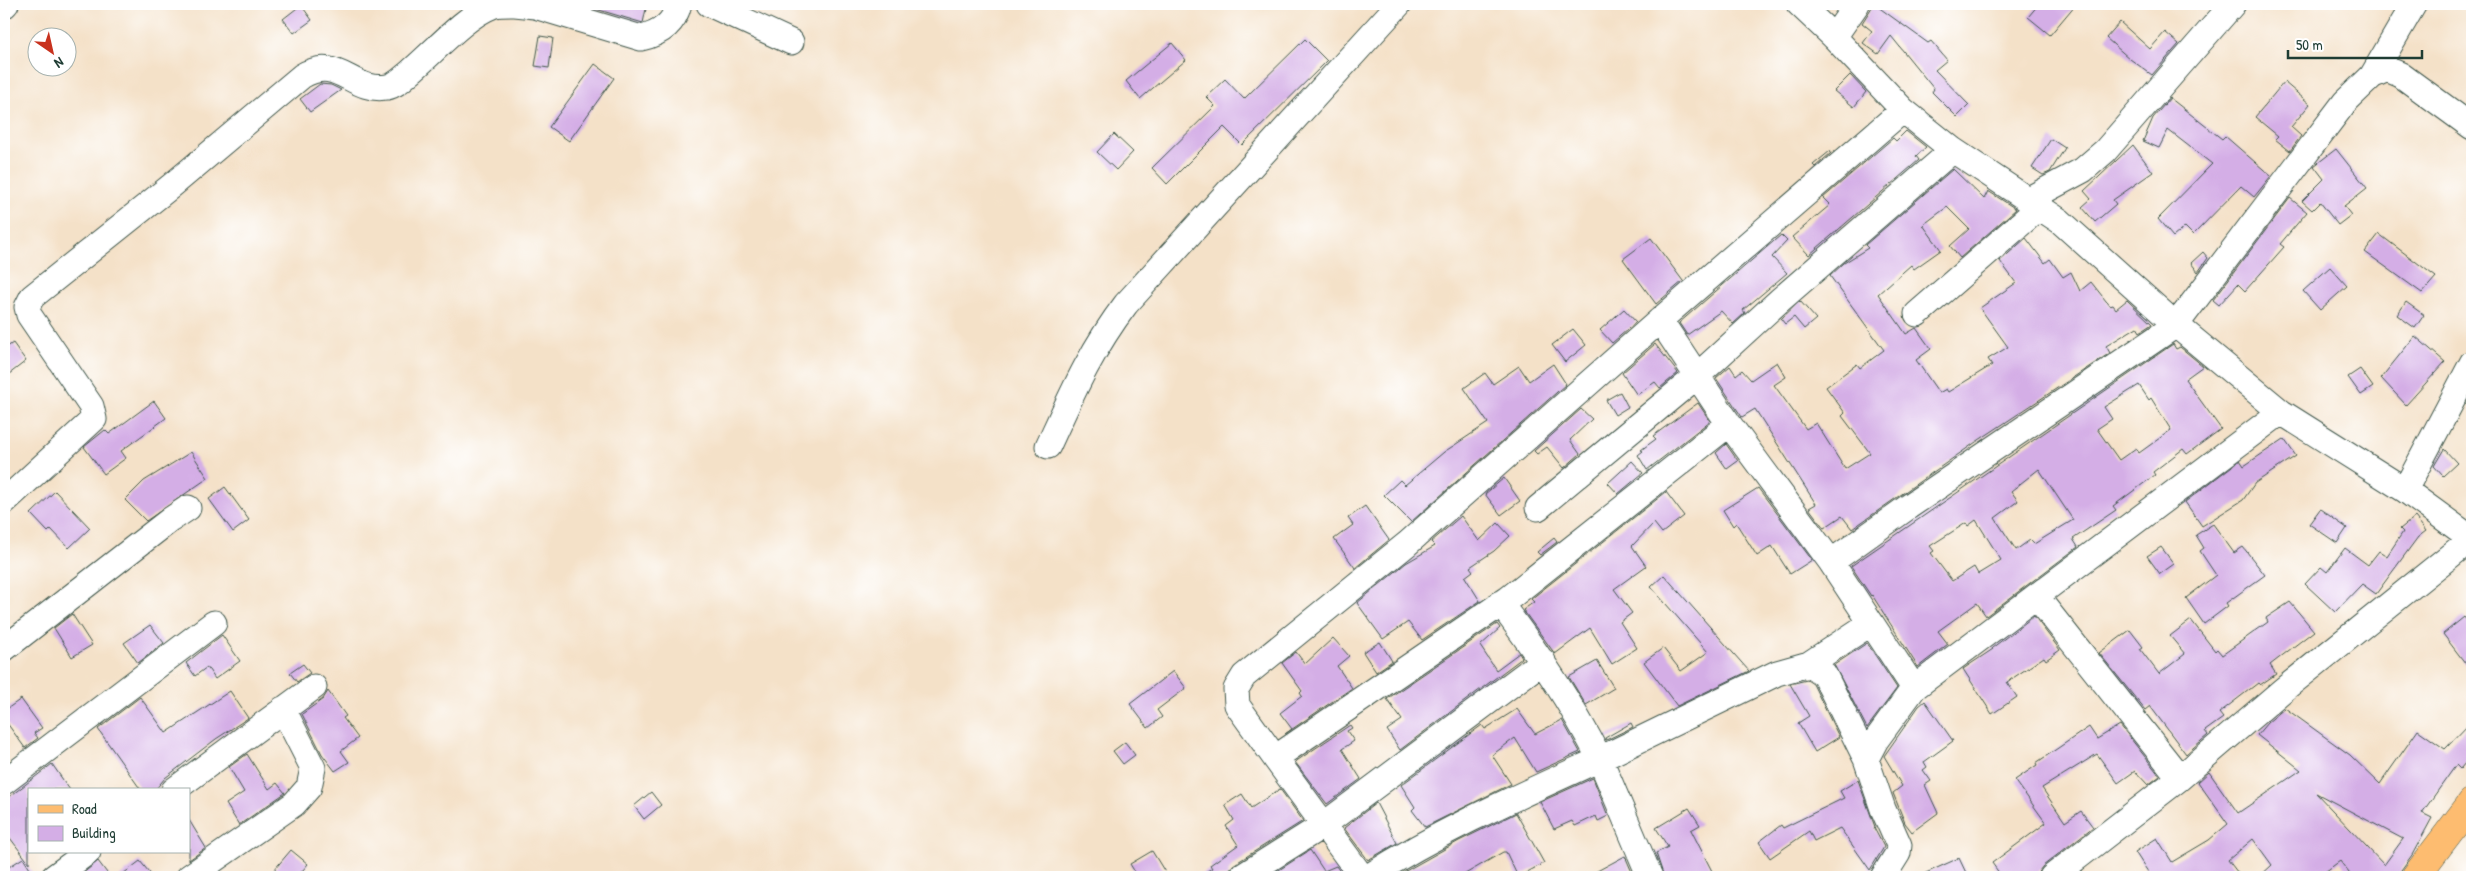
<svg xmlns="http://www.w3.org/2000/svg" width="2476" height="881" font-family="'Patrick Hand',sans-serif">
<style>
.building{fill:#d4aee6;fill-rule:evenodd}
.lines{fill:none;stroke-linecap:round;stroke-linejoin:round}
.minor-casing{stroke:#3f564a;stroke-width:27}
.major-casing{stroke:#3f564a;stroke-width:29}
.minor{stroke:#fff;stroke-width:25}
.major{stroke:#fdbc70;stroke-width:28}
</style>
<rect width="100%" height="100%" fill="#fff"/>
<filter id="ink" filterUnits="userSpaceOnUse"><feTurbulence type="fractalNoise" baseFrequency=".02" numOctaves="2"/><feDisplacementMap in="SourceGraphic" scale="10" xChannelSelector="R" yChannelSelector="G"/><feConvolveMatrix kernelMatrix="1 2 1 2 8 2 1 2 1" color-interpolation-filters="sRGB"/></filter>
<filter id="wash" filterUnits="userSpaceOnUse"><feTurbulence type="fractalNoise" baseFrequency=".0096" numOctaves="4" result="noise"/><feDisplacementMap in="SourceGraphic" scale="20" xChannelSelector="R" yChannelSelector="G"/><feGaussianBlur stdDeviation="1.12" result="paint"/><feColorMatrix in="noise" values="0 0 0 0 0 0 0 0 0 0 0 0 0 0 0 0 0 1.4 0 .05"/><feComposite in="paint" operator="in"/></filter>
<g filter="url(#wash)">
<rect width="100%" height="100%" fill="#f4e1c8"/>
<g id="blocks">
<path class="building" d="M579,4H647L643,23Z
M1874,4L1928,43L1931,41L1947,60L1935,70L1969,105L1957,117L1932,92L1934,89L1891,36L1878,54L1863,43L1872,31L1862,23Z
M2039,4H2076L2050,35L2028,17Z
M301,5L312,20L294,33L283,19Z
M2120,22L2150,49L2165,32L2179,44L2152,75L2130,59L2106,38Z
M540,36L553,38L549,68L535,66Z
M1305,39L1327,61L1242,145L1224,127L1167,184L1152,168L1215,106L1206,97L1225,79L1244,99Z
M1172,43L1186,60L1140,99L1126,81Z
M595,64L614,78L569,141L549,127Z
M1850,75L1866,92L1854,107L1834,91Z
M2284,82L2310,104L2291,127L2301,136L2290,151L2275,139L2278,136L2255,117Z
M320,84L331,85L341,90L310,112L300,99Z
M2170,98L2222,139L2225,136L2271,176L2254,197L2241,186L2193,235L2185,227L2173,237L2158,219L2212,164L2168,130L2159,148L2143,141L2153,118Z
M1906,131L1926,147L1916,156L1919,160L1809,255L1792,237L1830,205L1823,198L1893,138L1896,141Z
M1114,134L1133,152L1116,170L1097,152Z
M2051,139L2065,148L2050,172L2043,175L2032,168Z
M2133,145L2153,172L2113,200L2116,204L2095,222L2082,207L2091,199L2084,191Z
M2336,149L2367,188L2344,206L2351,215L2338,225L2320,202L2312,210L2302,201L2324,179L2314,166Z
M1830,151L1831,153L1815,167L1813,165Z
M1953,169L1984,199L1988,191L2016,209L1960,258L1950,246L1969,229L1947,207L1923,225L1941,250L1914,269L1911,265L1878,294L1906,334L1916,328L1931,349L1916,360L1939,393L1946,389L1948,392L1992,365L1988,359L2008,347L1980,308L2016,283L2000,261L2026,238L2045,263L2050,259L2063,277L2071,272L2080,291L2091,282L2110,306L2113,305L2116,309L2127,300L2152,324L2140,332L2137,327L2106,346L2110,353L1976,442L1852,529L1842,516L1824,528L1809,508L1816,504L1755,409L1742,417L1716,378L1730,366L1736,375L1742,370L1751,380L1777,362L1786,377L1774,385L1806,429L1816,423L1845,469L1870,453L1842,416L1845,413L1826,387L1857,364L1860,368L1884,350L1830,276L1844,263L1868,248L1865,245Z
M2290,198L2307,212L2280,244L2284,247L2245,291L2238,284L2219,305L2213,300Z
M2379,234L2436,277L2422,293L2365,252Z
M1781,235L1787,241L1772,257L1787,273L1743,310L1745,313L1733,324L1721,311L1687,335L1679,323Z
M1651,238L1683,281L1656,304L1623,259Z
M2203,252L2208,258L2198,272L2191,263Z
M2330,267L2347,286L2320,310L2303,291Z
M1800,301L1816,319L1804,329L1794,317L1785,324L1781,319Z
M2406,302L2424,315L2415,328L2397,315Z
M1624,309L1636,322L1612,343L1600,330Z
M1573,329L1586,345L1565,362L1552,345Z
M2415,336L2445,362L2406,405L2381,378Z
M13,343L26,361L4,378V349Z
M1655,344L1678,373L1660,388L1655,382L1637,395L1622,373Z
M2173,344L2176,349L2180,347L2203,366L2185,379L2221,429L2187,454L2183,449L2153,472L2155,475L2113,506L2116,510L2073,539L2078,547L1986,616L1977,603L1938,631L1948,644L1918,667L1872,595L1871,596L1851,566ZM2139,385L2149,400L2151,398L2171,430L2139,453L2136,448L2119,460L2097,429L2112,419L2104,407ZM2039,469L2073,520L2034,544L2030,540L2016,550L1995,518L2018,501L2011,491ZM1976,520L2001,560L1978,574L1974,567L1952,581L1931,553L1934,551L1930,546L1966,523L1968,526Z
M1553,364L1566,384L1411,522L1384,495L1400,480L1405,485L1444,452L1488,423L1464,388L1485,373L1493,384L1519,366L1529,381Z
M2360,369L2373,387L2361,395L2348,377Z
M1620,392L1628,407L1615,415L1606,400Z
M154,401L166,418L121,451L126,458L104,474L84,447L105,430L109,434Z
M1698,403L1710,421L1647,470L1638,455L1643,451L1641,450L1656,439L1653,436Z
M1581,409L1592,419L1570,440L1580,454L1564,468L1547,447L1537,454L1534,451Z
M2284,439L2296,456L2255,483L2243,500L2202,526L2185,502L2240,460L2244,466Z
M1726,444L1738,461L1727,469L1716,453Z
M2444,449L2457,463L2443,476L2434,466Z
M191,452L208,478L146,521L125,500L144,481Z
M1632,461L1643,473L1618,494L1608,483Z
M1504,478L1520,501L1501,515L1485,494Z
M225,487L249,520L233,532L209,499Z
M1758,488L1812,560L1790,574L1772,546L1757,556L1736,523L1733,526L1723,510Z
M55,491L90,528L69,548L51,529L48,532L31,514Z
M1666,492L1684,516L1662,533L1654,523L1632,546L1646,566L1614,589L1632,613L1620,622L1637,648L1612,664L1590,628L1555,654L1523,610L1534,602L1531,599Z
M1365,506L1389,540L1355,568L1334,539L1353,525L1348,518Z
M2320,509L2347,528L2337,543L2309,524Z
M1461,516L1479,541L1498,523L1510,536L1494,551L1470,567L1473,571L1465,577L1480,601L1422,640L1408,622L1383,639L1357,603L1406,563L1435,546L1431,542Z
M2415,517L2426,531L2418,537L2376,594L2362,584L2335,612L2305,584L2321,567L2327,572L2345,548L2368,565L2379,551L2387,556L2403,532L2400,529Z
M2213,524L2234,553L2243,547L2265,575L2226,603L2228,606L2204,624L2186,598L2216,575L2200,551L2204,548L2196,535Z
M1554,538L1557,542L1540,555L1537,552Z
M2161,547L2174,564L2160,574L2147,556Z
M1664,575L1749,671L1677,706L1644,662L1663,648L1681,671L1708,652L1651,587Z
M2290,602L2314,631L2270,665L2276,674L2260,685L2258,683L2219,713L2223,718L2205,731L2208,735L2186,754L2150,706L2145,710L2099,653L2130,630L2143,647L2140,649L2159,674L2185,654L2170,636L2191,620L2215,651L2217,649L2222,655L2268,622L2266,618Z
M72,614L92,645L72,657L54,628Z
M2034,616L2060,650L2046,660L2044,657L2007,682L2017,697L1992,714L1963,669L1993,649L1992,648Z
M2464,617L2472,627V672L2443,634Z
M1497,624L1500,628L1480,646L1496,670L1519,653L1522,658L1400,750L1387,730L1402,720L1387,699Z
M150,625L164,643L138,663L124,643Z
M222,635L240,661L215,679L207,667L195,676L186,663Z
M1333,638L1349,656L1337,666L1352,688L1285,734L1292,729L1280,713L1302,696L1300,693L1302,691L1282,663L1296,652L1305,664Z
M1380,642L1392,661L1376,672L1363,652Z
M1867,643L1897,688L1867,728L1834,665Z
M1597,661L1614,688L1586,705L1569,677Z
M303,664L310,673L297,682L290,673Z
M1173,671L1186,688L1157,710L1162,717L1148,728L1130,704Z
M1807,680L1813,684L1839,737L1815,752L1798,723L1809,716L1790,684Z
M230,691L248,718L216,739L165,778L155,790H141L98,729L140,697L166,733Z
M328,691L346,716L343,718L358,738L341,751L349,762L335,771L322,754L302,714L323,699Z
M21,699L42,728L34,733L38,738L25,748L4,719V711Z
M1925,701L1953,741L1924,762L1927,767L1923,770L1931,781L1925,785L1938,813L1912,832L1905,823L1893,793L1902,786L1884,756L1919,706Z
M2285,708L2350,755L2380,784L2418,730L2445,749L2472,721V755L2460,769L2456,765L2422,813L2432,818L2412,855L2396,877H2352L2340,861L2318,877H2259L2272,865L2253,839L2228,860L2241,877H2147L2150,875L2135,852L2157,838L2172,862L2209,840L2228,824L2198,782L2209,772L2238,813L2301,770L2257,735L2267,723ZM2316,793L2403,839L2384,865Z
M1517,709L1535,734L1562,720L1580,752L1536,772L1515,738L1492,755L1511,784L1425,827L1412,810L1415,807L1401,785L1482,725L1485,729Z
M1631,723L1633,727L1606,740L1605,738Z
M1350,725L1352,728L1347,731L1354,741L1342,749L1361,779L1327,804L1295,762Z
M2120,725L2160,776L2148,785L2135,771L2118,783L2097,754L2042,788L2065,822L2081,811L2093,827L2043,866L2034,877H2002L1992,863L2046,823L2015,780L2037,765L2036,763L2089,727L2097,739Z
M1125,742L1135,755L1123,764L1113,751Z
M247,754L269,789L277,783L285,793L239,825L226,804L244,792L229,767Z
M52,764L70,790H29V863L4,830V801Z
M1593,778L1608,816L1598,821L1596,816L1575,826L1572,821L1554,829L1540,802Z
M1858,780L1875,827L1874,828L1884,847L1870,870L1840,828L1814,841L1809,831L1770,858L1759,842L1781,825L1783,828L1844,798L1840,791Z
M1280,789L1303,821L1233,865L1229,870L1227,877H1197L1212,868L1210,865L1238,845L1226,826L1234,820L1225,805L1242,794L1251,808Z
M651,792L661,805L644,819L634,806Z
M1376,803L1397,843L1368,860L1344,828Z
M1689,808L1700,825L1691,830L1715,877H1664L1656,853L1668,847L1656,828Z
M1516,813L1544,863L1518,877L1506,852H1503L1460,877H1395L1459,841Z
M189,820L206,848L189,860Z
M291,850L308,864L297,877H268Z
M1310,850L1324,871L1336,866L1344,877H1268Z
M1152,851L1168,877H1138L1130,864Z
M1625,856L1634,877H1586Z
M23,858L35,877H4V870Z
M1959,858L1968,877H1917Z
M98,861L110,877H83L81,875Z
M140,861L153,877H119Z"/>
</g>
</g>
<g filter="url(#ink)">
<use href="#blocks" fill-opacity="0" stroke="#3f564a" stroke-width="1"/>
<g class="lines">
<g class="minor-casing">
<path id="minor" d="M515,4L535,6L641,38C660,34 674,24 679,4
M709,4L791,42
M1799,4L1834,37L1903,110L1953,150L2060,221L2176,325L2281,412L2405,490L2472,539
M4,6L6,4
M1834,37L1857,4
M2372,76L2414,4
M2029,199L2083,170L2105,151L2233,4
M1917,314L2041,206
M1660,320L1729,424L1831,562L1914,688
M1729,424L1508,599L1275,758L1237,705L1236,689L1244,676L1407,544L1660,320L1903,110
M1048,446C1072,394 1091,350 1126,304L1399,4
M2405,490L2472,363
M4,502L94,419L91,406L29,315L27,307L32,297L170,187L302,76C339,54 351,93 387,87C395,86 403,78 409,73C432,54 465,16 492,6C497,4 505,4 511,4
M1538,508L1697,376L1780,300L1953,150
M1831,562L1908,507L2176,325L2345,102L2372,76L2387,69L2401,75L2472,127
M2036,596L2180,778
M4,649L170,520L188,508
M1809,664L1871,623
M1275,758L1362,877
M4,782L214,623
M174,790L314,687
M54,877L88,852
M189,877L294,804L309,787L313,768L283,709
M1241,877L1322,826L1543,661
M1368,877C1441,830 1521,795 1600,759C1570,701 1539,655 1500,603
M1650,877L1600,759L1777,673L1809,664L1824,674L1866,759
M1883,877L1898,853L1899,845L1883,809L1866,759L1876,740L1914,688L2281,412
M2052,877L2180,778L2283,690L2471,539"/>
</g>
<g class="major-casing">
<path id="major" d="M2415,877L2472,802"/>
</g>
<use href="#minor" class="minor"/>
<use href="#major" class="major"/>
</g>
</g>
<rect width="2476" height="881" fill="none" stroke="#fff" stroke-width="20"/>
<rect x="28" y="788" width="162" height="65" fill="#ffffff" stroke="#a5b1ae"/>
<rect x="38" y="805" width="25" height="8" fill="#fdbc70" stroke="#a5b1ae"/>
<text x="72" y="814" font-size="15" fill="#1f3d34">Road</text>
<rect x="38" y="826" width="25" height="15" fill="#d4aee6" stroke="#a5b1ae"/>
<text x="72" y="838" font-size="15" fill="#1f3d34">Building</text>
<g transform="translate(52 52) rotate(146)"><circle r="24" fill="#ffffff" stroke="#a5b1ae"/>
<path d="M0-4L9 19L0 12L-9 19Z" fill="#c8321e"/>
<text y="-8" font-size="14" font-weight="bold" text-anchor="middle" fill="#1f3d34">N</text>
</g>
<path d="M2288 50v8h134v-8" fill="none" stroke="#1f3d34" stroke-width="2.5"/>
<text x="2296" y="50" font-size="15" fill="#1f3d34" stroke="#ffffff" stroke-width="4" paint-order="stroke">50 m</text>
</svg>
